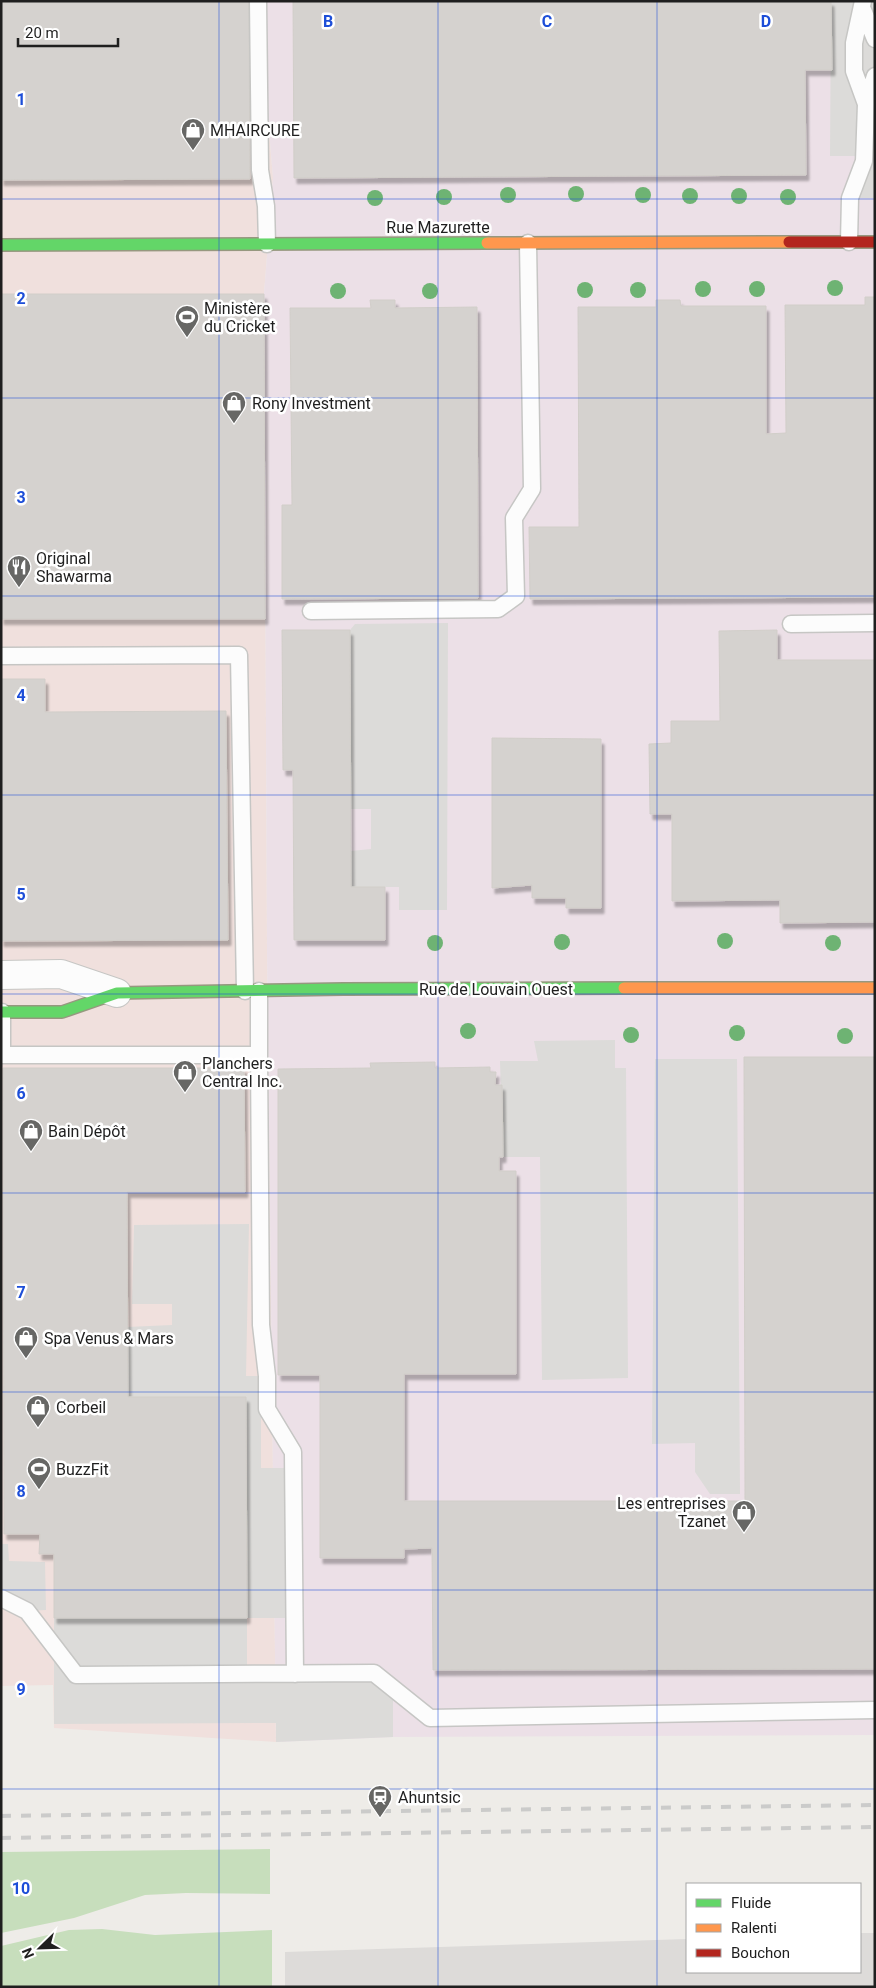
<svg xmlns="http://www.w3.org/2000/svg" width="876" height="1988" font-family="Roboto,sans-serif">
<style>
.residential{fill:#dddbd9}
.commercial{fill:#f0e0dd}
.industrial{fill:#ece0e7}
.religious{fill:#dcdbd9}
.forest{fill:#c7debc}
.building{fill:#d5d2cf;stroke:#d1cec9;filter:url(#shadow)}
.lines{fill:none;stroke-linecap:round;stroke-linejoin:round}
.lane-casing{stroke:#c6c6c4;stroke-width:19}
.street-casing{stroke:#c6c6c4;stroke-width:30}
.fast-casing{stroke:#96987f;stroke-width:14}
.slow-casing{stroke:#96987f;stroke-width:14}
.jam-casing{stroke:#96987f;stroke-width:14}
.lane{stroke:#fcfcfc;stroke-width:16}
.street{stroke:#fcfcfc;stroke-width:28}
.fast{stroke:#63d668;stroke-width:11}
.slow{stroke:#ff974d;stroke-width:11}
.jam{stroke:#b3261e;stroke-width:11}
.rail{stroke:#cbcbca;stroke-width:4;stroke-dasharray:10 10;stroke-linecap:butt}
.tree{fill:#6eb373}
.grid{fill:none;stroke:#1d4ed8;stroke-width:1;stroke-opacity:0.55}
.labels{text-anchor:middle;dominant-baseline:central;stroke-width:5;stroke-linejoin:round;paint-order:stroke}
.poi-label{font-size:16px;fill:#1f1f1f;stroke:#fff;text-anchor:start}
.street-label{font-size:16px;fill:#1f1f1f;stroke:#fff}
.grid-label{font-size:16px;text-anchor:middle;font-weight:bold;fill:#1d4ed8;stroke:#fff;stroke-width:5;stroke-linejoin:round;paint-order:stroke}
</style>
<defs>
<filter id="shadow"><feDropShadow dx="3" dy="5.5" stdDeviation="1" flood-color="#0004"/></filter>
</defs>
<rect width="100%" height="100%" fill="#eeece8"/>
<path class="residential" d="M860,1933H875V1987H285V1952L687,1939V1972H860Z"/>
<path class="commercial" d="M1,1H258L273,178L264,294L267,948L276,1742L54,1728L53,1685L1,1686Z"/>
<path class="industrial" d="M258,1H875V1735L393,1737L276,1742L267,948L264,294L273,178Z"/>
<path class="religious" d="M831,1H875V198H850L865,156H830Z
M448,623L447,910H399V887H351V851L371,849V809H351L350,630L355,624Z
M615,1040V1068H626L628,1378L542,1380L540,1157H503L500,1061H538L534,1041Z
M655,1059H737L740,1494H710L695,1472V1443L652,1444Z
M249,1224L246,1376H267L261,1413V1468H293L294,1618H247V1674L374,1673L393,1688V1737L276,1742V1723L54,1724V1618H247L246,1397H128L127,1327L172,1325V1304H132L134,1225Z
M1,1544H8L9,1561L45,1562L46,1610L27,1611L1,1598Z"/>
<path class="forest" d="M270,1849V1894L186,1893L145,1895L74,1918L1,1933V1852Z
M102,1929L155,1935L272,1930V1987H1V1946L69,1930Z"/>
<path class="building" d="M1,1H249L250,179L1,180Z
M293,1H831L832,70H805L806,175L294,178Z
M1,294H264L265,619H1Z
M865,297H875V597L530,599L529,527H579L578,307H656V300H680L681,306H766V434L786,433L785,305H865Z
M370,300H395V308L477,307L478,598L282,599V505H292L290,308H371Z
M282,630H350L351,887H385V940H294L293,770H283Z
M777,630V660H875V922L780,923V900L672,901V814H650L649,744L671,743V721H720L719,631Z
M1,679H45V712L226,711L228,940L1,941Z
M492,738L601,739V908H566V898H532V885L492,888Z
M744,1057H875V1669L433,1670L432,1548L404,1549V1558H320V1375H278V1069L371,1068L370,1063L435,1062V1068L490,1067V1072H496L495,1085H502L503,1157H499V1171H516V1374H404V1501H745Z
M3,1068H244L245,1192H127L128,1397H246L247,1618H54V1554H39L40,1534H4Z"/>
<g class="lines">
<g class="lane-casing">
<path id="lane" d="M258,1L260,170L266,206L267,244
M863,1L854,43V71L866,104
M863,10L875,39
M849,242L850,198L864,161L866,104L875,76
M311,611L498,609L516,596L514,518L532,489L528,243
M791,624L875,623
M1,656L239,655L245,991
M2,1012V1055
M1,1055H259V991
M259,1055L261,1325L267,1376V1409L293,1452L295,1674
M1,1598L27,1611L76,1675L374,1673L430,1718L875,1710"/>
</g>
<g class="street-casing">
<path id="street" d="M1,975L61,974L117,993"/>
</g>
<g class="fast-casing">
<path id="fast" d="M1,245L487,243
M1,1012H62L117,993L343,989L624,988"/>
</g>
<g class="slow-casing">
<path id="slow" d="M487,243L789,242
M624,988H875"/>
</g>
<g class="jam-casing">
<path id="jam" d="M789,242H875"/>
</g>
<use href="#lane" class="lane"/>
<use href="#street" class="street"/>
<use href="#fast" class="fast"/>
<use href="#slow" class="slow"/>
<use href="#jam" class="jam"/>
<path class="rail" d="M1,1816L875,1805
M1,1838L875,1827"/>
</g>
<g class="tree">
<circle cx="576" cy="194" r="8"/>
<circle cx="508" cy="195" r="8"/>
<circle cx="643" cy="195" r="8"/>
<circle cx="690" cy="196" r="8"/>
<circle cx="739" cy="196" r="8"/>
<circle cx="444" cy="197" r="8"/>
<circle cx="788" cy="197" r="8"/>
<circle cx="375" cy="198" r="8"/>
<circle cx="835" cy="288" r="8"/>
<circle cx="703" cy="289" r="8"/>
<circle cx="757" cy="289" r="8"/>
<circle cx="585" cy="290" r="8"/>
<circle cx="638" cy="290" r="8"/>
<circle cx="338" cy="291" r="8"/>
<circle cx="430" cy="291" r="8"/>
<circle cx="725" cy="941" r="8"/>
<circle cx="562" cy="942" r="8"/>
<circle cx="435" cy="943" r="8"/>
<circle cx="833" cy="943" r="8"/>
<circle cx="468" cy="1031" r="8"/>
<circle cx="737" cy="1033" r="8"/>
<circle cx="631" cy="1035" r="8"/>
<circle cx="845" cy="1036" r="8"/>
</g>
<path class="grid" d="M219,1V1987M438,1V1987M657,1V1987M1,199H875M1,398H875M1,596H875M1,795H875M1,994H875M1,1193H875M1,1392H875M1,1590H875M1,1789H875"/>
<defs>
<g id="shop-pin" transform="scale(1.25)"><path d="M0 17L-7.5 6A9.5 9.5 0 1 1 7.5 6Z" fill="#676765" stroke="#fff"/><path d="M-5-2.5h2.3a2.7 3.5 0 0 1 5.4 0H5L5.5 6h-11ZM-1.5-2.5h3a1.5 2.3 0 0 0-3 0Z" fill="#fff"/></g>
<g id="stadium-pin" transform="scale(1.25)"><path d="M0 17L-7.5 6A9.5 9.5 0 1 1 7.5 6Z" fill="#676765" stroke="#fff"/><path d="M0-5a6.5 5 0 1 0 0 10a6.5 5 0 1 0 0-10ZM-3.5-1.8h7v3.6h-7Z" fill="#fff"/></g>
<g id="restaurant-pin" transform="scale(1.25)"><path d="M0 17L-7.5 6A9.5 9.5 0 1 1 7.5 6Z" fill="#676765" stroke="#fff"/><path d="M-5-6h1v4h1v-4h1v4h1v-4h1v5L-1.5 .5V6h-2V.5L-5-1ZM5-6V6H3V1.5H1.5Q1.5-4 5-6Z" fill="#fff"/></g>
<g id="station-pin" transform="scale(1.25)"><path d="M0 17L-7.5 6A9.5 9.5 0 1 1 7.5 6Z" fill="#676765" stroke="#fff"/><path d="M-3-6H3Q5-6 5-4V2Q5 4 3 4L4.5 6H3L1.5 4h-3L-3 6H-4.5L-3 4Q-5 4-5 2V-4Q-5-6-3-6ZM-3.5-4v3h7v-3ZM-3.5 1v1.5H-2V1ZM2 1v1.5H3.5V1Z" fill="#fff"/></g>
</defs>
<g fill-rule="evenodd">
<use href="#shop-pin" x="193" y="130"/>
<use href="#stadium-pin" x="187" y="317"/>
<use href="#shop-pin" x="234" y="403"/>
<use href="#restaurant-pin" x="19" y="567"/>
<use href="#shop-pin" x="185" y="1072"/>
<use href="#shop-pin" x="31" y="1131"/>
<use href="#shop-pin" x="26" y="1338"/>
<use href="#shop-pin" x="38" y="1407"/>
<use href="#stadium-pin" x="39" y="1469"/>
<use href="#shop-pin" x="744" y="1512"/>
<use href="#station-pin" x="380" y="1797"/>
</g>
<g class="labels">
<g class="poi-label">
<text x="210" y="130">MHAIRCURE</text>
<text x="204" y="308">Ministère<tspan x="204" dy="18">du Cricket</tspan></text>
<text x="252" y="403">Rony Investment</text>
<text x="36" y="558">Original<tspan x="36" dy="18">Shawarma</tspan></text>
<text x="202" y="1063">Planchers<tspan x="202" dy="18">Central Inc.</tspan></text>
<text x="48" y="1131">Bain Dépôt</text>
<text x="44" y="1338">Spa Venus &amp; Mars</text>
<text x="56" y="1407">Corbeil</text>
<text x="56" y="1469">BuzzFit</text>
<text x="726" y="1503" text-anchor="end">Les entreprises<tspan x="726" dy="18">Tzanet</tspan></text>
<text x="398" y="1797">Ahuntsic</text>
</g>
<g class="street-label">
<text x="438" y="227">Rue Mazurette</text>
<text x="496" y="989">Rue de Louvain Ouest</text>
</g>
</g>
<g class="grid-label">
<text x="328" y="27">B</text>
<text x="547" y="27">C</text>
<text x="766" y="27">D</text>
<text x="21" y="105">1</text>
<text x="21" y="304">2</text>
<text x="21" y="503">3</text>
<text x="21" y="701">4</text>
<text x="21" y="900">5</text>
<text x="21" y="1099">6</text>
<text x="21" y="1298">7</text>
<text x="21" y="1497">8</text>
<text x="21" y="1695">9</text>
<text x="21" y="1894">10</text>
</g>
<rect width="876" height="1988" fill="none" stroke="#1f1f1f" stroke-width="5"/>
<rect x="686" y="1883" width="175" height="90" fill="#ffffff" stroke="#a5a5a5"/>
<rect x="696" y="1899" width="25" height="8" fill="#63d668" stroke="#a5a5a5"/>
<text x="731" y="1908" font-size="15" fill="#1f1f1f">Fluide</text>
<rect x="696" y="1924" width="25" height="8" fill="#ff974d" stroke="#a5a5a5"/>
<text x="731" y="1933" font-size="15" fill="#1f1f1f">Ralenti</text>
<rect x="696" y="1949" width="25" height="8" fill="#b3261e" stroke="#a5a5a5"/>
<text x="731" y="1958" font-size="15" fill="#1f1f1f">Bouchon</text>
<g transform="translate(40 1948) rotate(247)" stroke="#ffffff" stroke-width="4" paint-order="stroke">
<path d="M0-4L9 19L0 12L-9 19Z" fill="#1f1f1f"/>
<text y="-8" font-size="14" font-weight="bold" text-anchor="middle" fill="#1f1f1f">N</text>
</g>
<path d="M18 38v8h100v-8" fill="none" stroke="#1f1f1f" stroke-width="2.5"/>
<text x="25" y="38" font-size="15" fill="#1f1f1f" stroke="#ffffff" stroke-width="4" paint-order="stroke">20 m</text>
</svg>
